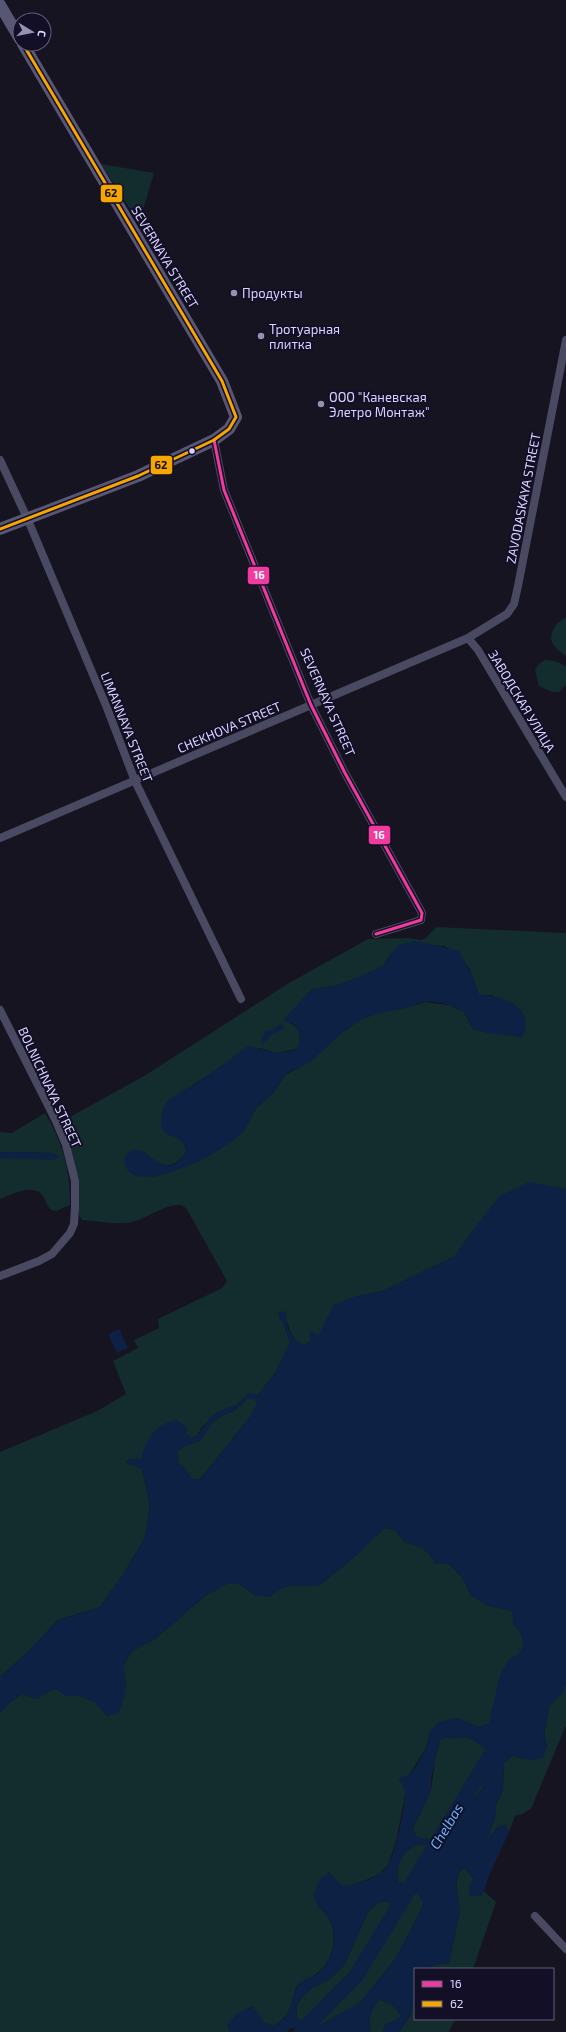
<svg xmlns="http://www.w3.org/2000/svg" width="566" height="2032" font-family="'Exo 2',sans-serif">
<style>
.green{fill:#132c2d;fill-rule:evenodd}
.water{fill:#0d2144;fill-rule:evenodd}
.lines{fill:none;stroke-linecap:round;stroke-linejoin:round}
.river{stroke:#0d2144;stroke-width:15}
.street{stroke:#4a4962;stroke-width:8}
.secondary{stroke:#575674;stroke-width:12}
.bus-1-casing{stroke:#130f26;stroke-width:6}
.bus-2-casing{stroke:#130f26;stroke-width:6}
.bus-1{stroke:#f13a9d;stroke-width:3}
.bus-2{stroke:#f7a600;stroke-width:3}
.poi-dot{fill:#9591b1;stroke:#130f26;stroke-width:1.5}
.bus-dot{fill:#d9d4ff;stroke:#130f26;stroke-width:1.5}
.labels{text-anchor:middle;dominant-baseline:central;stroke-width:4;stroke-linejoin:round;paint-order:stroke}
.street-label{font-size:13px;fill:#d9d4ff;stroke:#130f26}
.poi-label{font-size:13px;fill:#d9d4ff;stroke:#130f26;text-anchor:start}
.water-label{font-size:14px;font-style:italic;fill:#62b6ff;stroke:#130f26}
.line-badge{stroke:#130f26;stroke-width:1.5}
.badge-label{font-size:11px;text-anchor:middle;font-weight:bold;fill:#fff}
.pale-badge-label{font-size:11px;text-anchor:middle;font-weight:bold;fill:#111}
</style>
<rect width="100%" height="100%" fill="#161421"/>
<path class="green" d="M101,164L154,173L139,223Z
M566,618V656C562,653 556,649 553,644C547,635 557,620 566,618Z
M545,660C552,660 561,662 566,667V685L559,692H552L539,686L535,670L538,665Z
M436,927L566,933V1189L473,1230L455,1256L383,1291L354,1297L318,1336L311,1337V1341C296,1354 290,1328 285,1318L283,1322L290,1342L276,1372L258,1395L242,1399L237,1405L219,1411L202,1427L197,1436L191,1438L187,1435L141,1459H129L126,1462L142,1469L150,1505L145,1538L122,1576L100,1607L58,1620L30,1650L0,1677V1452L97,1411L126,1394L113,1361L138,1348L134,1340L159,1328L158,1319L222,1288L227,1281L186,1208L181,1205C166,1204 150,1216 136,1221C120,1226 99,1221 82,1220L79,1215C79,1181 75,1153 61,1122L144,1076L289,983L368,939L407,938L421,940L426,938ZM414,941L427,945L445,946L469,968L479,995H492L522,1037L473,1029L464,1012L449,1005L425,1002L404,1008L382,1011L358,1021L332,1040L309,1062L285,1075L274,1092L256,1108L243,1132L154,1177L141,1151C147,1154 151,1159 156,1163C168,1170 180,1162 186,1152C185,1144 183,1140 175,1137L168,1101L225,1064L260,1048L276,1053L296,1049L300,1045C300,1031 299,1026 285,1021L312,989L335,986L357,978L383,966L390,955Z
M45,1113C62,1141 71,1172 70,1205L56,1211L51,1210C47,1206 46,1201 43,1196C34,1183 10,1195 0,1199V1158H58L51,1153L0,1152V1132L12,1133Z
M248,1398L254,1399L256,1402V1407L250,1417L202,1477C188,1485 190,1472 183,1466C181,1465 179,1464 178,1463L177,1451L183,1447L200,1441L212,1423L223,1415L234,1411Z
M384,1528L395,1530L405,1542L420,1547L429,1553L435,1563L449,1564L463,1578L470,1594L486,1605L512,1611L514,1625L521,1633L524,1646L519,1654L508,1661L495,1699L489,1724L478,1727L457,1718L430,1732L426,1748L409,1775L396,1842L388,1865L379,1874L364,1881L350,1886L341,1885L333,1877L318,1906C322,1910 328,1915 330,1920C338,1940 333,1962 315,1975C309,1979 303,1980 297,1986C295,1989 294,1994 294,1998C290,2011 285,2020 273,2026L265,2023L227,2025L230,2032H0V1713L10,1702L22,1694L37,1699L54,1688L67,1696H81L96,1703L107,1716L126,1686L123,1666L132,1651L155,1639L205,1596L228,1583L239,1584L255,1595L269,1597C289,1580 295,1587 318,1586L352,1559Z
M566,1683V1725L531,1809L522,1814L515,1816L509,1832L505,1824L497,1828L486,1841L495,1818L496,1805L503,1789L504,1763L514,1755L523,1759L547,1746L544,1734L549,1706L563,1692Z
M448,1737C454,1739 457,1738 463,1737C473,1737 481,1745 488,1752V1765L482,1789L458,1818L449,1838L432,1840L417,1837L412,1830L431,1791L435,1759L440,1740Z
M432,1844L441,1849L439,1855L430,1859C428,1878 418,1887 398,1882C395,1870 400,1853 413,1847C418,1844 427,1845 432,1844Z
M465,1868L474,1879L469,1887L480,1896L484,1891L496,1902L473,1969H427L435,1964L449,1963L460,1910L456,1884L459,1872Z
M417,1893L424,1900L421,1910L396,1958L361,2002L322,2024H310L297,2018L296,2007L302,1997L313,1987L330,1979L344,1965L369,1910L381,1901L394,1903Z
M415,1995V2019H455L449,2032H399L410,2016Z
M379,2000C390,2002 395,2006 401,2016L383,2030L384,2032H371C367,2020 371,2009 379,2000Z"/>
<path class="water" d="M414,941C429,945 444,946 459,951L475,982L479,995C502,995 537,1007 522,1037L487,1033L473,1029C470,1024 467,1014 462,1011C453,1005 436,1000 425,1002C418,1002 411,1007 405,1008C387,1012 375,1012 359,1021C340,1031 326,1049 310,1062C302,1067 290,1069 284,1077C280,1081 278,1087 274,1092C269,1098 261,1102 256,1108C250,1116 248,1128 241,1134C218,1153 195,1165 167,1173C155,1177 129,1182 125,1164C124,1160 125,1155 128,1153C144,1136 164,1189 186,1152C184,1131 165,1142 161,1125C160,1118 163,1105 169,1100C177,1093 189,1088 198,1082C215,1071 231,1059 248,1046L276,1053L296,1050C302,1042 301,1032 294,1024L285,1021V1018L312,989L335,986L357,978L383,966L398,945Z
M280,1024H283V1029L274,1033L262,1044L261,1041L265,1031L274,1029Z
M0,1152L51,1153L59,1156L54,1160L0,1158Z
M529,1182L566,1189V1683L563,1692L549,1706L544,1734L547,1746L543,1758C532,1761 525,1760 514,1755L504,1763L503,1789L496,1804L495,1818L487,1839L497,1828L505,1824L509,1832L488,1878L484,1891L480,1896H470L469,1887L474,1878L465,1868L459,1872L456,1884L460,1910L449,1963C435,1964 428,1969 415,1969V1995L410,2016L399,2032H384L383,2030L386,2023L392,2022L401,2016C395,2006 390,2002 379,2000C371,2009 367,2020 371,2032H304L302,2028H291L287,2032H230L227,2025L237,2014L252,2006L265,2023L273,2026C292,2017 289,2005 296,1989C299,1981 309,1979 316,1975C333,1962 339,1940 330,1920C328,1914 322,1911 318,1906C316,1902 314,1898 313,1895L320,1880L329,1872L341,1885C356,1886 380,1878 388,1865C396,1853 405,1807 405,1792C405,1788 400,1782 398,1778L409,1775L417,1765L426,1748L430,1732L438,1722L457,1718L478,1727L489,1724L500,1675L508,1661L519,1654L524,1646L521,1633L514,1625L512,1611L486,1605L470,1594L463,1578L449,1564L435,1563L429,1553L420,1547L405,1542L395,1530L384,1528L352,1559L318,1586C295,1587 289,1580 269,1597L255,1595L239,1584L228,1583L205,1596L155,1639L132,1651L123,1666L126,1686L124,1696L119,1713L107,1716L96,1703L81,1696H67L54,1688L37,1699L22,1694L10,1702L0,1713V1677L30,1650L58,1620L100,1607L122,1576L145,1538L150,1505L142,1469L126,1463L129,1459H141C145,1441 157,1422 177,1420L187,1428V1435L191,1438L197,1436L211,1417L219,1411L237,1405L248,1393L258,1395L276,1372L290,1342L283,1322L280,1319L278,1313L283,1311L286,1313C284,1324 297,1354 311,1341L309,1333L312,1331L318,1336L334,1305L354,1297L383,1291L455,1256L473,1230L500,1196ZM248,1398L254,1399L256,1402V1407L250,1417L202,1477C188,1485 190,1472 183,1466C181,1465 179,1464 178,1463L177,1451L183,1447L200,1441L212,1423L223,1415L234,1411ZM448,1737C454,1739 457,1738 463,1737C473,1737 481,1745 488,1752V1765L482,1789L458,1818L449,1838L432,1840L417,1837L412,1829L431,1791V1778L440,1740ZM432,1844L441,1849L439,1855L430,1859C428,1878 418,1887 398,1882C395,1870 400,1853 413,1847C418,1844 427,1845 432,1844ZM417,1893L423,1901L421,1910L396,1958L361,2002L322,2024H310L297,2018L296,2007L302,1997L313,1987L330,1979L344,1965L369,1910L381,1901L394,1903Z
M119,1329L128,1348L117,1353L108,1334Z"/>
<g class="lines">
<path class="river" d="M301,2032L356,1976L498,1743"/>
<path class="street" d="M214,440L224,490L311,705L345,773L422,913L421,920L418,921L376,934
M0,460L28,520L107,708L135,781L241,999
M468,638L478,650L566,797
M0,838L468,638L507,614L514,604L518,586L566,340
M0,1010L56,1121L66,1145L75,1181V1208L74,1224L70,1233L52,1254L39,1261L0,1276
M535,1916L566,1949"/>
<path class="secondary" d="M0,5L20,39
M0,529L138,476L214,440L229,429L236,417L222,381L23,44"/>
<g class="bus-1-casing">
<path id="bus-1" d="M214,440L224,490L311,705L345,773L422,913L421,920L418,921L376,934"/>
</g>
<g class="bus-2-casing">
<path id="bus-2" d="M0,529L138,476L214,440L229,429L236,417L222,381L23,44"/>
</g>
<use href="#bus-1" class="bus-1"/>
<use href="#bus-2" class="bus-2"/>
</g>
<g class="poi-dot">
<circle cx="234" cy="293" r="4"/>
<circle cx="261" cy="336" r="4"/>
<circle cx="321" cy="404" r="4"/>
</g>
<circle class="bus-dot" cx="192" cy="451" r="3.5"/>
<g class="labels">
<g class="street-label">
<text transform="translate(165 257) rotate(59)">SEVERNAYA STREET</text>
<text transform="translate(523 498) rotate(-79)">ZAVODASKAYA STREET</text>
<text transform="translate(522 701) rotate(59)">ЗАВОДСКАЯ УЛИЦА</text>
<text transform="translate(328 702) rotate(66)">SEVERNAYA STREET</text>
<text transform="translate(127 727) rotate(68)">LIMANNAYA STREET</text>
<text transform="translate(229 727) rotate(-23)">CHEKHOVA STREET</text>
<text transform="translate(50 1087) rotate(65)">BOLNICHNAYA STREET</text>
</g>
<g class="poi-label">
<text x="242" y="293">Продукты</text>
<text x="269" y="329">Тротуарная<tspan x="269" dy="15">плитка</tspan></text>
<text x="329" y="397">ООО "Каневская<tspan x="329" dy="15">Элетро Монтаж"</tspan></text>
</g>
<g class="water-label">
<text transform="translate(446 1826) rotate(-59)">Chelbas</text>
</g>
</g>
<g class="line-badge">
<rect x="100" y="184" width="23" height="19" rx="4" fill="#f7a600"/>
<rect x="150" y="455" width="23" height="20" rx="4" fill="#f7a600"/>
<rect x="247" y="566" width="23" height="19" rx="4" fill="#f13a9d"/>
<rect x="368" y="825" width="23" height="20" rx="4" fill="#f13a9d"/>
</g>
<g class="badge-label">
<text x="259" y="579">16</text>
<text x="379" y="839">16</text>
</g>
<g class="pale-badge-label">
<text x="111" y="197">62</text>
<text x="161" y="469">62</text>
</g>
<rect x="414" y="1968" width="140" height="52" fill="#130f26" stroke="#625e7d"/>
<rect x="422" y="1981" width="20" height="6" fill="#f13a9d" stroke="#625e7d"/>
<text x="450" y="1988" font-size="12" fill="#d9d4ff">16</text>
<rect x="422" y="2001" width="20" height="6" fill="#f7a600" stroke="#625e7d"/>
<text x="450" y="2008" font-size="12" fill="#d9d4ff">62</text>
<g transform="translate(32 32) rotate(100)"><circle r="19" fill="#130f26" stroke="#625e7d"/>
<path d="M0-3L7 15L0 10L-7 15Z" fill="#9591b1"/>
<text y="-6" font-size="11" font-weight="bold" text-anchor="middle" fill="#d9d4ff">С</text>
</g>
</svg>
